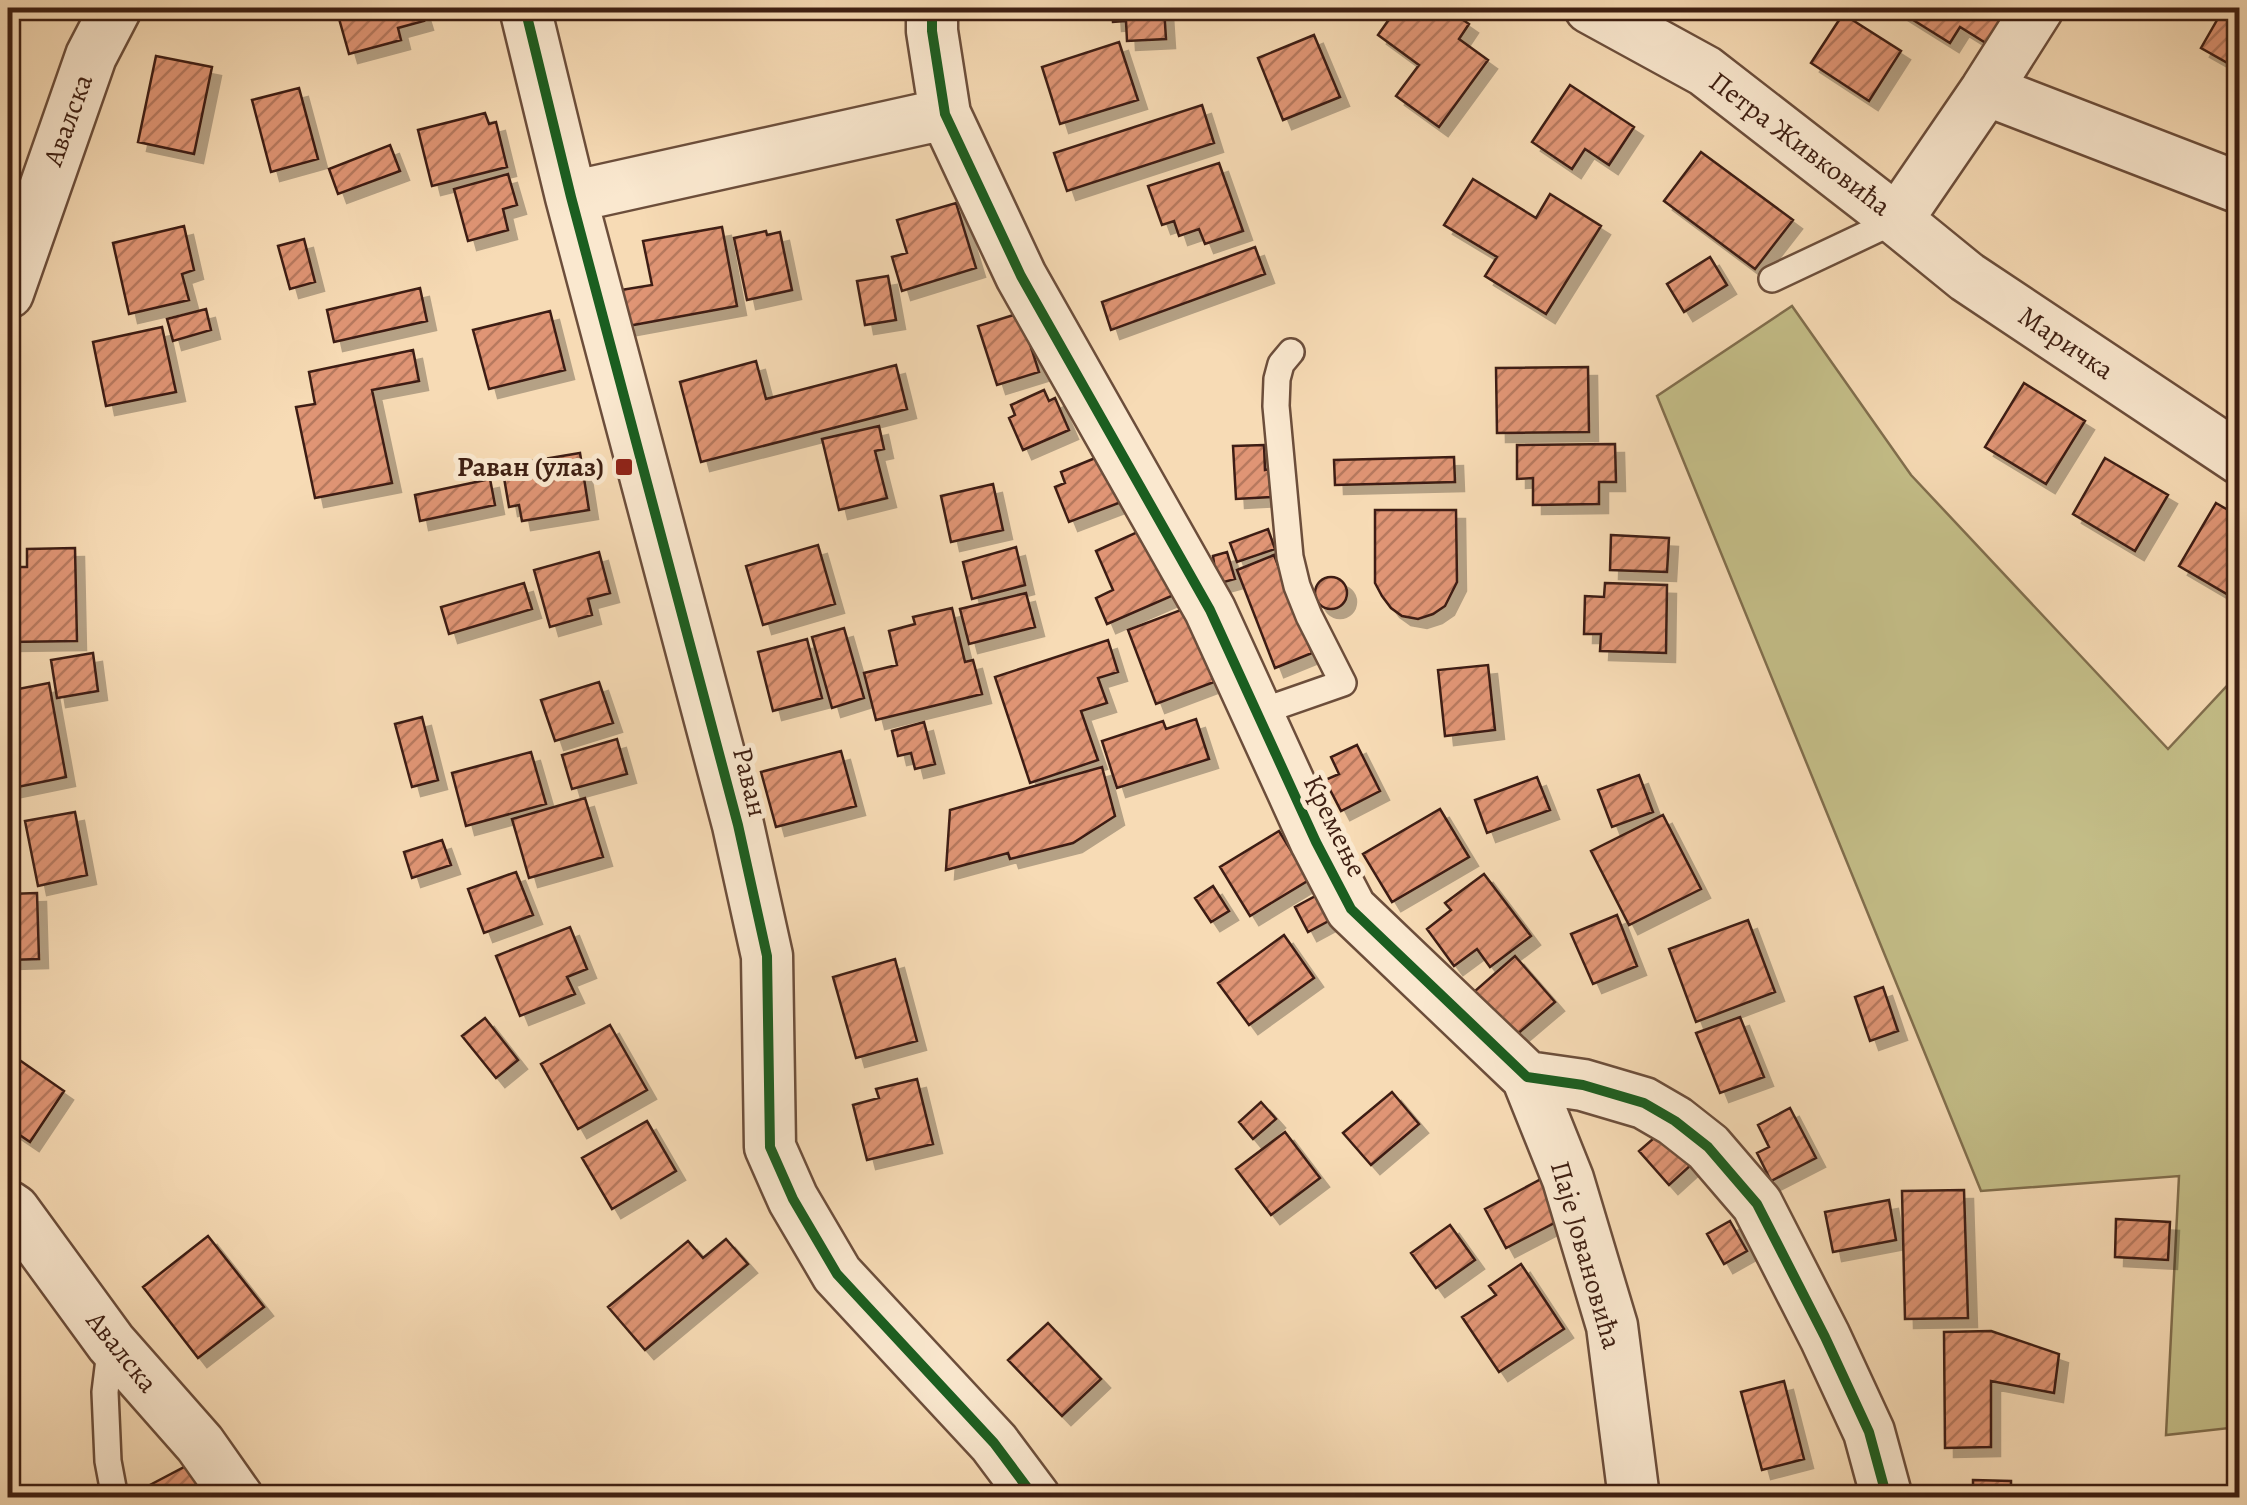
<svg xmlns="http://www.w3.org/2000/svg" width="2247" height="1505" font-family="Alegreya,serif">
<style>
.grass{fill:#c4be88;stroke:#816e4d;stroke-width:2.5}
.building{fill:url(#building-hatch);stroke:#3e1f12;stroke-width:2.5;filter:url(#shadow)}
.lines{fill:none;stroke-linecap:round;stroke-linejoin:round}
.lane-casing{stroke:#6c4e3b;stroke-width:30}
.street-casing{stroke:#6c4e3b;stroke-width:55}
.lane{stroke:#fae8cf;stroke-width:25}
.street{stroke:#fae8cf;stroke-width:50}
.cycleway-casing{stroke:#fae8cf;stroke-width:16}
.cycleway{stroke:#1b5e20;stroke-width:10}
.poi-dot{fill:#8f2418;stroke:#fae8cf;stroke-width:4}
.labels{text-anchor:middle;dominant-baseline:central;stroke-width:10;stroke-linejoin:round;paint-order:stroke}
.street-label{font-size:28px;fill:#3e1f12;stroke:#fae8cf}
.poi-label{font-size:28px;font-weight:bold;fill:#3e1f12;stroke:#fae8cf;text-anchor:end}
</style>
<defs>
<pattern id="building-hatch" width="6" height="6" patternUnits="userSpaceOnUse" patternTransform="scale(2.5)"><rect width="6" height="6" fill="#e09574"/><path d="M-1 1l2-2M0 6l6-6M5 7l2-2" fill="none" stroke="#b7795e"/></pattern>
<filter id="shadow"><feDropShadow dx="9" dy="9" stdDeviation="0" flood-color="#0004"/></filter>
</defs>
<rect width="100%" height="100%" fill="#f7dbb5"/>
<filter id="stains"><feTurbulence type="fractalNoise" baseFrequency=".002" numOctaves="4"/><feColorMatrix values="0 0 0 0 .2 0 0 0 0 .09 0 0 0 0 .02 0 0 0 .5 -.17"/></filter>
<radialGradient id="worn" r=".72"><stop offset=".6" stop-color="#630" stop-opacity="0"/><stop offset="1" stop-color="#630" stop-opacity=".3"/></radialGradient>
<path class="grass" d="M1792,306L1911,475L2168,749L2239,673V1427L2166,1435L2179,1176L1981,1191L1657,396Z"/>
<path class="building" d="M336,8H420L424,21L398,28L401,40L349,54Z
M1112,8H1164L1166,39L1127,41L1126,21L1113,22Z
M1397,8H1446L1469,24L1459,39L1488,60L1439,127L1396,96L1419,65L1378,35Z
M1894,8H2023L1997,50L1960,27L1950,43Z
M2224,8H2240V70L2201,48Z
M1843,14L1901,51L1869,101L1811,63Z
M1314,35L1340,97L1283,120L1258,58Z
M1119,42L1138,100L1060,124L1042,67Z
M156,56L212,67L194,154L138,142Z
M1570,85L1634,127L1609,165L1585,149L1572,169L1532,142Z
M299,88L318,159L271,172L252,100Z
M1202,105L1214,143L1067,191L1054,153Z
M485,113L489,124L496,122L507,167L432,186L418,130Z
M390,145L400,171L338,194L329,169Z
M1701,152L1793,220L1755,269L1664,201Z
M1219,163L1243,231L1205,244L1199,229L1179,236L1174,221L1162,225L1148,186Z
M508,174L517,205L503,209L508,230L468,241L454,189Z
M1473,179L1536,218L1550,194L1601,226L1546,314L1485,276L1497,257L1444,225Z
M956,203L976,268L902,291L892,257L907,253L897,220Z
M184,226L194,270L182,274L189,300L129,314L113,243Z
M722,227L737,306L628,326L621,290L652,285L643,241Z
M766,231L767,235L780,232L792,290L747,300L734,238Z
M304,239L315,282L290,289L278,246Z
M1255,247L1265,274L1111,330L1102,302Z
M1710,257L1727,285L1684,312L1667,284Z
M888,276L896,320L865,325L857,281Z
M420,288L427,321L334,342L327,310Z
M206,309L211,330L173,341L167,319Z
M550,311L565,370L489,389L473,330Z
M1020,313L1039,372L997,385L978,326Z
M162,327L176,392L106,406L93,342Z
M413,350L419,381L372,390L392,483L315,498L296,407L315,404L309,372Z
M756,361L766,399L896,365L907,409L701,462L680,382Z
M1588,367L1589,432L1497,433L1496,368Z
M2024,383L2085,421L2046,484L1985,447Z
M1044,390L1049,401L1055,398L1069,430L1023,450L1009,418L1015,415L1011,405Z
M879,426L884,449L875,451L887,498L839,510L822,439Z
M1615,444L1616,482H1599V504L1533,505V478L1517,479V445Z
M1264,445L1265,470L1270,469L1271,497L1236,499L1233,446Z
M1110,452L1129,499L1069,522L1055,487L1065,483L1061,472Z
M580,453L589,510L522,521L519,505L509,507L502,466Z
M1454,457L1455,482L1335,485L1334,460Z
M2105,458L2168,495L2135,551L2073,514Z
M490,479L495,505L420,521L415,495Z
M993,484L1003,530L951,542L941,496Z
M2216,503L2240,517V596L2237,600L2179,566Z
M1375,510H1456L1457,582L1445,606L1433,614L1418,619L1402,616L1391,608L1382,596L1375,583Z
M1144,529L1183,591L1107,624L1096,598L1113,590L1096,551Z
M1268,529L1275,549L1237,562L1230,543Z
M1611,535L1669,538L1667,572L1610,570Z
M818,545L835,604L763,625L746,566Z
M1016,547L1025,585L972,599L963,562Z
M75,548L77,641L8,642L9,567H27V549Z
M599,552L610,593L588,599L592,615L550,627L534,570Z
M1227,552L1235,579L1213,585L1207,565L1214,563L1213,556Z
M1274,555L1312,653L1275,668L1237,570Z
M1315 593a16 16 0 1 1 32 0a16 16 0 1 1-32 0Z
M524,583L532,609L449,634L441,607Z
M1605,583L1667,585L1666,653L1600,651L1601,634H1584L1585,596L1604,597Z
M1026,593L1035,627L969,644L960,609Z
M952,608L965,662L973,660L982,694L876,720L864,673L897,665L889,631L915,624L913,617Z
M1186,608L1214,682L1156,704L1128,630Z
M844,628L864,698L832,708L812,637Z
M807,639L822,698L773,711L758,652Z
M1108,640L1118,672L1098,678L1107,703L1081,711L1098,760L1030,783L995,677Z
M93,653L98,691L57,698L51,660Z
M1488,665L1495,730L1445,736L1438,670Z
M599,682L613,723L555,741L541,700Z
M49,683L66,777L8,789V691Z
M422,717L438,780L412,787L395,724Z
M1196,719L1209,759L1117,788L1102,741L1163,721L1166,729Z
M924,722L935,764L915,769L911,753L898,756L892,731Z
M617,739L627,774L572,789L562,755Z
M1357,745L1380,791L1341,811L1325,780L1339,774L1331,757Z
M841,751L856,806L776,827L761,772Z
M531,752L546,804L466,826L452,773Z
M1102,767L1115,816L1073,843L1010,859L1008,853L946,870L950,810Z
M1639,775L1653,812L1612,827L1598,790Z
M1537,777L1550,810L1487,833L1475,800Z
M585,798L603,857L529,878L512,819Z
M1440,809L1469,857L1392,902L1363,854Z
M75,812L87,875L38,886L25,821Z
M1663,815L1701,889L1629,925L1591,851Z
M1279,831L1309,880L1250,916L1220,867Z
M442,840L451,865L412,878L404,852Z
M516,872L533,915L484,933L468,889Z
M1484,874L1531,936L1490,967L1477,949L1454,966L1427,929L1451,910L1445,903Z
M1213,886L1229,911L1211,922L1195,898Z
M1323,892L1336,917L1308,932L1295,907Z
M37,893L39,959L8,960V894Z
M1617,915L1637,966L1593,984L1571,934Z
M1748,920L1775,992L1696,1022L1669,949Z
M570,927L587,969L567,977L575,994L520,1016L496,956Z
M1284,935L1314,978L1249,1025L1218,983Z
M1515,956L1555,1002L1515,1036L1475,991Z
M895,959L917,1041L856,1058L833,977Z
M1883,987L1898,1031L1870,1041L1855,997Z
M1740,1017L1764,1077L1720,1093L1696,1033Z
M485,1018L518,1060L496,1078L462,1036Z
M610,1025L647,1090L578,1129L541,1064Z
M18,1059L64,1091L30,1142L8,1127V1074Z
M917,1079L933,1144L867,1160L853,1105L879,1098L876,1089Z
M1392,1092L1419,1124L1371,1165L1343,1133Z
M1261,1102L1276,1119L1253,1139L1239,1122Z
M1790,1108L1816,1158L1771,1181L1757,1153L1769,1147L1758,1125Z
M647,1121L676,1171L612,1209L582,1158Z
M1285,1132L1320,1178L1271,1215L1236,1169Z
M1661,1132L1691,1165L1669,1185L1639,1151Z
M1543,1178L1564,1218L1506,1248L1485,1209Z
M1964,1190L1968,1318L1905,1319L1902,1191Z
M1889,1200L1896,1240L1833,1252L1825,1212Z
M2116,1219L2170,1222L2168,1260L2115,1257Z
M1730,1221L1747,1251L1724,1264L1707,1234Z
M1450,1225L1475,1260L1436,1288L1411,1253Z
M208,1236L264,1307L198,1358L143,1287Z
M726,1239L748,1264L645,1350L608,1307L688,1241L703,1258Z
M1521,1264L1564,1329L1499,1372L1462,1317L1496,1295L1489,1286Z
M1048,1323L1101,1379L1062,1416L1008,1360Z
M1991,1331L2059,1354L2054,1393L1991,1381V1447L1945,1448L1944,1332Z
M1784,1381L1804,1459L1762,1470L1741,1392Z
M188,1465L205,1498H154L148,1486Z
M1973,1480L2011,1481V1498H1973Z"/>
<g class="lines">
<g class="lane-casing">
<path id="lane" d="M1772,279L1897,220
M1257,713L1343,683L1309,616L1297,586L1290,557L1276,406L1277,379L1281,364L1291,352
M111,1343L105,1392L108,1461L115,1498"/>
</g>
<g class="street-casing">
<path id="street" d="M525,8L571,197L738,825L767,956L770,1147L793,1199L837,1274L994,1443L1035,1498
M932,8V31L945,114L1021,276L1210,610L1316,842L1351,909L1527,1077L1583,1085L1644,1103L1675,1121L1708,1147L1757,1204L1825,1337L1869,1432L1887,1498
M1590,8L1705,71L1897,220L1967,277L2240,459
M1986,90L2240,188
M571,197L945,114
M1897,220L1986,90L2038,8
M8,293L91,56L116,8
M1527,1077L1568,1179L1612,1326L1634,1498
M8,1206L14,1210L111,1343L200,1444L238,1498"/>
</g>
<use href="#lane" class="lane"/>
<use href="#street" class="street"/>
<g class="cycleway-casing">
<path id="cycleway" d="M525,8L571,197L738,825L767,956L770,1147L793,1199L837,1274L994,1443L1035,1498
M932,8V31L945,114L1021,276L1210,610L1316,842L1351,909L1527,1077L1583,1085L1644,1103L1675,1121L1708,1147L1757,1204L1825,1337L1869,1432L1887,1498"/>
</g>
<use href="#cycleway" class="cycleway"/>
</g>
<rect class="poi-dot" x="614" y="457" width="20" height="20" rx="5"/>
<g class="labels">
<g class="street-label">
<text transform="translate(68 120) rotate(-70)">Авалска</text>
<text transform="translate(1800 144) rotate(37)">Петра Живковића</text>
<text transform="translate(2066 343) rotate(34)">Маричка</text>
<text transform="translate(750 782) rotate(76)">Раван</text>
<text transform="translate(1335 826) rotate(64)">Кремење</text>
<text transform="translate(1586 1255) rotate(74)">Паје Јовановића</text>
<text transform="translate(122 1352) rotate(51)">Авалска</text>
</g>
<g class="poi-label">
<text x="604" y="467">Раван (улаз)</text>
</g>
</g>
<rect width="2247" height="1505" fill="none" stroke="#f7dbb5" stroke-width="40"/>
<rect x="10" y="10" width="2227" height="1485" fill="none" stroke="#3e1f12" stroke-width="5"/>
<rect x="20" y="20" width="2207" height="1465" fill="none" stroke="#3e1f12" stroke-width="2.5"/>
<rect width="100%" height="100%" filter="url(#stains)"/>
<rect width="100%" height="100%" fill="url(#worn)"/>
</svg>
